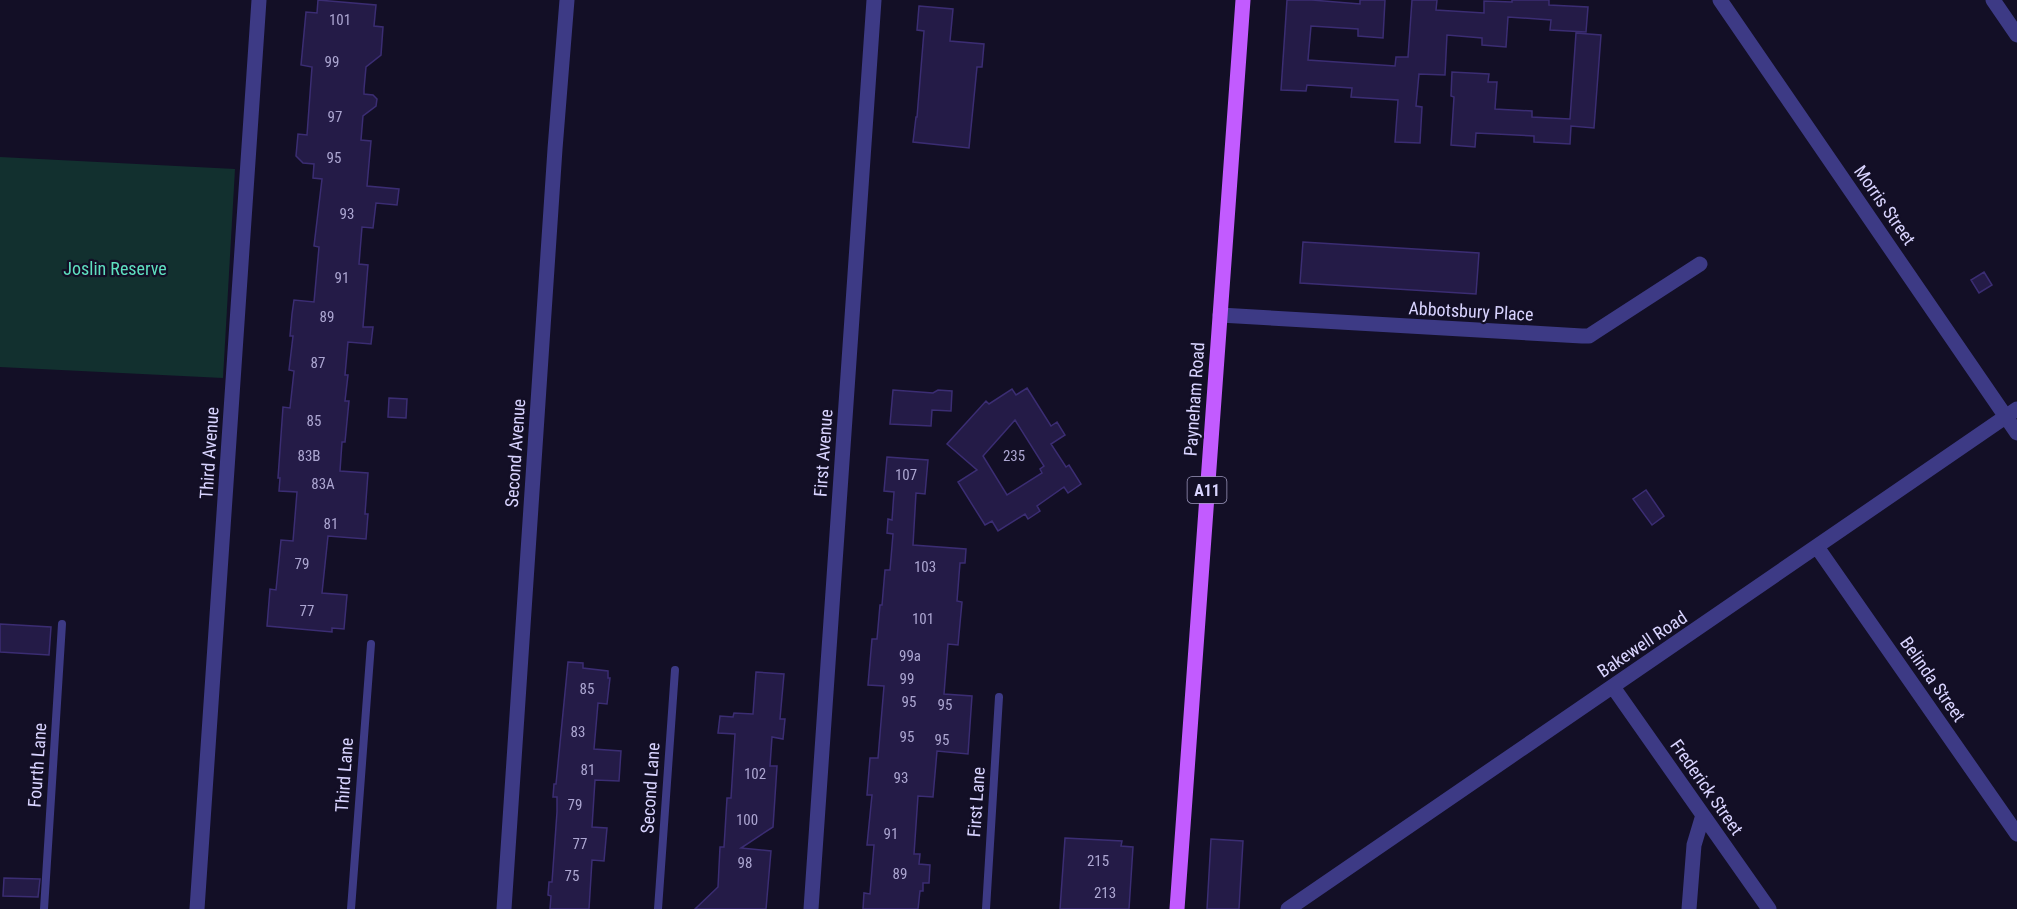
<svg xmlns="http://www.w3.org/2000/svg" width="2017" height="909" font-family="'Roboto Condensed',sans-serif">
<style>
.green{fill:#12302f}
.building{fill:#241b47;stroke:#3b2d73;stroke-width:1.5;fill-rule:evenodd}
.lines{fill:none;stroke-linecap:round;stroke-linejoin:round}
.lane{stroke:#3d3a85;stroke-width:8}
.street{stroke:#3d3a85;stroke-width:15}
.primary{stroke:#c25bff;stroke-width:15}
.labels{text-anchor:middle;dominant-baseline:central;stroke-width:4.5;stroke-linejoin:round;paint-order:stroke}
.number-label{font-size:15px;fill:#aca6d1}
.shield{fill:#130f26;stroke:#9e99be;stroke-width:1.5}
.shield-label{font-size:16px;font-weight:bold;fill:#d9d4ff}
.street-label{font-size:18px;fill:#d9d4ff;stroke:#130f26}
.park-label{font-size:18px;fill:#5fe0c0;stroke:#130f26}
</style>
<rect width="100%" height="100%" fill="#130f26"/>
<path class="green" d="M0,157L235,169L223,378L0,367Z"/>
<path class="building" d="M318,0L376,5L374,26L383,27L381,55L366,67L364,89V94L373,95L377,99L376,106L363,116L361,140L371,141L367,186L399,189L397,205L376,203L373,228L362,227L359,264L368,265L363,327H373L371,344L348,342L345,375H348L345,401H349L345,442H342L340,471L368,473L365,514H368L366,539L328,536L322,593L347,595L344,629L332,628V632L267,626L270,589L276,590L281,540L293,541L297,492L279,491L280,478H278L283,407L290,408L294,371L289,370L293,336H290L292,314L294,300L314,302L319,247L314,246L322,179L313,178L314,164L303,163L296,156L298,134L307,135L312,67L301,65L306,12L317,13Z
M1287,0H1312L1360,4V0H1385L1383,38L1358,36V29L1311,26L1308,60L1395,66L1396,57H1408L1412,0H1437L1436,10L1484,13V1L1512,2V0H1549V5L1588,7L1586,32L1550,30L1551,20L1508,17L1506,47L1482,45V38L1447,35L1445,75L1419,74L1416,106L1422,107L1420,143L1395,142L1398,100L1351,97L1352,88L1307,85L1306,91L1281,90Z
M919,6L953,9L950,41L984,44L982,67H977L969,148L913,142L916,117H917L924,31L917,30Z
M1576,33L1601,35L1594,128L1571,126L1570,144L1534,142V136L1476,133L1475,147L1451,145L1454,97L1451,96L1452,72L1489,74L1488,82H1497L1495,109L1532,111V117L1570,119Z
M1303,242L1479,253L1476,294L1300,283Z
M1984,272L1992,285L1979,293L1971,280Z
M1027,388L1051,426L1057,422L1065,435L1051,444L1066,467L1069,465L1081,484L1068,493L1064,487L1037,506L1040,511L1028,519L1025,514L998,531L992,521L985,525L958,482L977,470L947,444L986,401L989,404L1012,389L1016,395ZM1015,420L1044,466L1040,469L1042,473L1007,495L983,456Z
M893,390L933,393L938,390L952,391L951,411L932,410L931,426L890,424Z
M389,398L407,399L406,418L388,417Z
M887,457L928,460L925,494L916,493L913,545L966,549L965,563H960L957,601L962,602L958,645L948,644L944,694L972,696L968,754L937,751L933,797L918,796L914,854H920L919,864L930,865L929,883H923V891H920L918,909H863L864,893L870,894L874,845H867L872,795H867L870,758H878L884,686L868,685L872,639H877L880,605H882L885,570H890L893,534L887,533L888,519L892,520L894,492L884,491Z
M1646,490L1664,516L1652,525L1633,499Z
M0,624L51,627L49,655L0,652Z
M568,662L583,663V668L608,671V678H610L607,704L598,703L594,749L621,751L619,781L595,780L592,827L607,828L604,861L592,860L589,909H550L551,896L548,895L549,882H552L557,812V797H553L554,784H556Z
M756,672L784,674L780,719H785L783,739L772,737L770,766H777L773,827L741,848L771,851L766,909H695L718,887L720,847H724L727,798H731L735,734L718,733L720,716L733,717L734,713L753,714Z
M1065,838L1122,841L1121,846L1133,847L1129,909H1060Z
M1211,839L1243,841L1239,909H1207Z
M4,878L40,879L38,897L3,896Z"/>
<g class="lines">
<path class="lane" d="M44,909L62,624
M351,909L371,644
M658,909L675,670
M986,909L999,697"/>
<path class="street" d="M1720,0L2017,433
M1993,0L2017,35
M1220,315L1582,336H1589L1595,332L1700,264
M1817,547L2017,834
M1613,687L1769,909
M197,909L259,0
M504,909L555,149L567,0
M811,909L874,0
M1288,909L2017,409
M1689,909L1694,845L1703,815"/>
<path class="primary" d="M1177,909L1243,0"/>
</g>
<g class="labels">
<g class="number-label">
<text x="340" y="20">101</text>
<text x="332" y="62">99</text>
<text x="335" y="117">97</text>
<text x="334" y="158">95</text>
<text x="347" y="214">93</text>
<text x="342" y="278">91</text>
<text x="327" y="317">89</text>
<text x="318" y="363">87</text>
<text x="314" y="421">85</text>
<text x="309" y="456">83B</text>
<text x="1014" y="456">235</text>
<text x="906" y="475">107</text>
<text x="323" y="484">83A</text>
<text x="331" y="524">81</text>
<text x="302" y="564">79</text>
<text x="925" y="567">103</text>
<text x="307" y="611">77</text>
<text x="923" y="619">101</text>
<text x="910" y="656">99a</text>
<text x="907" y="679">99</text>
<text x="587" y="689">85</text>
<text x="909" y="702">95</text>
<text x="945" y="705">95</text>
<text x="578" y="732">83</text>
<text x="907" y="737">95</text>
<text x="942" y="740">95</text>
<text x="588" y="770">81</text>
<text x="755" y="774">102</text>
<text x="901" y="778">93</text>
<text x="575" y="805">79</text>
<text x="747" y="820">100</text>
<text x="891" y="834">91</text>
<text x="580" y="844">77</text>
<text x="1098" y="861">215</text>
<text x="745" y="863">98</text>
<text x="900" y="874">89</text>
<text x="572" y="876">75</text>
<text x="1105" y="893">213</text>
</g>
<rect class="shield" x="1187.5" y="477" width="39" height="26" rx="4.5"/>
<g class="shield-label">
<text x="1207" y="490">A11</text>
</g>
<g class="street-label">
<text transform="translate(1885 205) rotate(55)">Morris Street</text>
<text transform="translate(1471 311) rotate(3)">Abbotsbury Place</text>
<text transform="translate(1194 399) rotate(-86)">Payneham Road</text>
<text transform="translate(209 453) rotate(-86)">Third Avenue</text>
<text transform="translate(515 453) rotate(-86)">Second Avenue</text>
<text transform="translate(823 453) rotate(-86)">First Avenue</text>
<text transform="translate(1642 644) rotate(-34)">Bakewell Road</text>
<text transform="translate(1933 679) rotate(55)">Belinda Street</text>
<text transform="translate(37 765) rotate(-86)">Fourth Lane</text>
<text transform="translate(344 775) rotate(-86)">Third Lane</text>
<text transform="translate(1707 787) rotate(55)">Frederick Street</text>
<text transform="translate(650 788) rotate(-86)">Second Lane</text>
<text transform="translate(976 802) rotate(-86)">First Lane</text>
</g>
<g class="park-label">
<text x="115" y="268">Joslin Reserve</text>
</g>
</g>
</svg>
